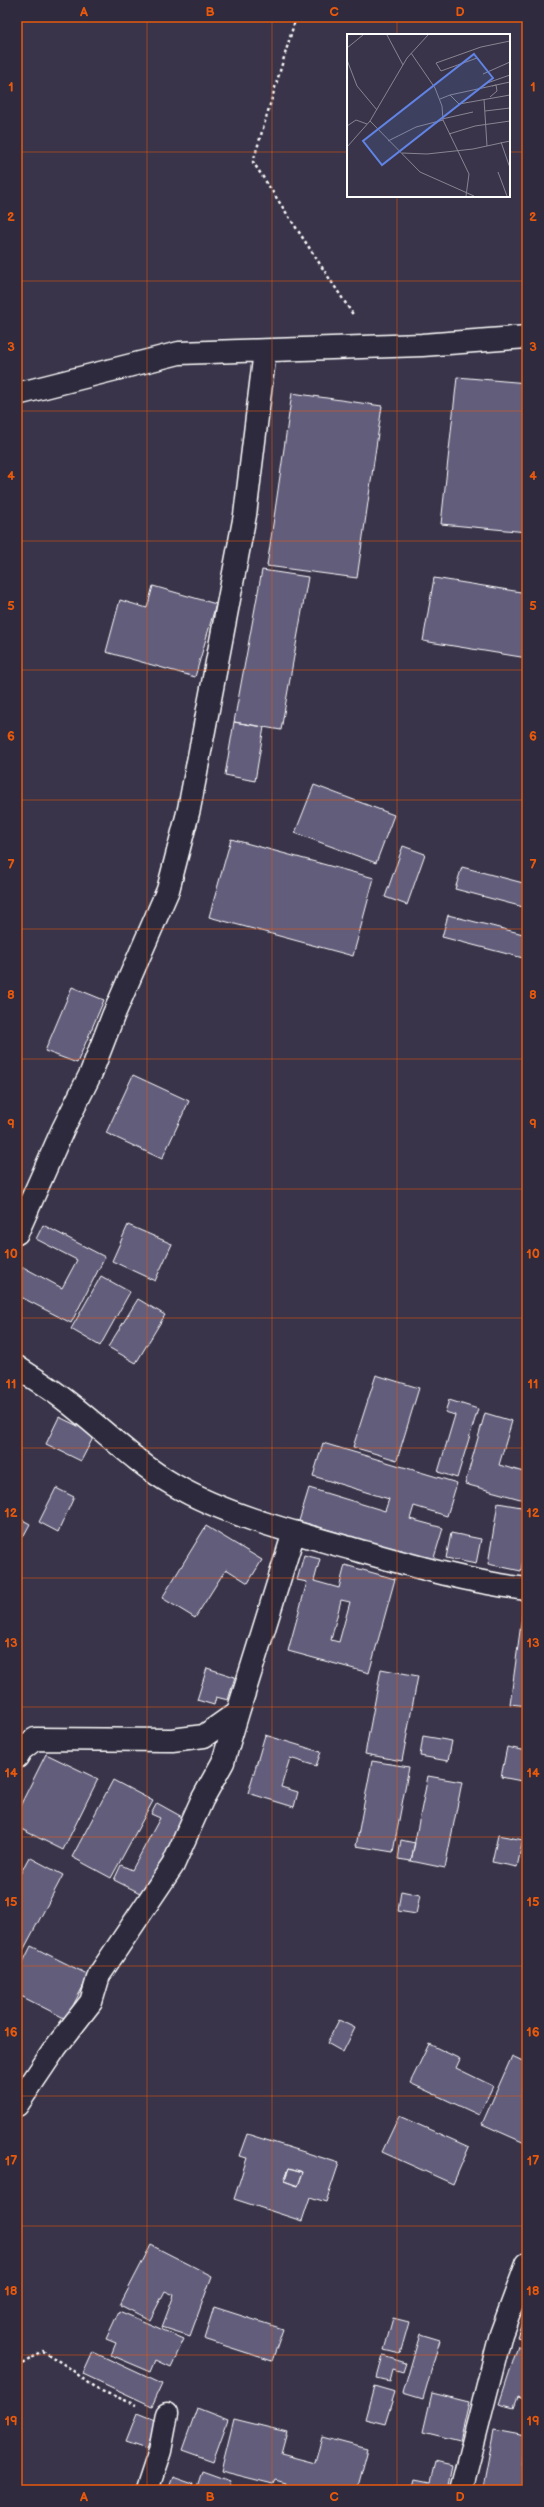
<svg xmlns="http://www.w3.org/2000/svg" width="544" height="2507" font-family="'Balsamiq Sans',sans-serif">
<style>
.building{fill:#635d7b;stroke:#fff;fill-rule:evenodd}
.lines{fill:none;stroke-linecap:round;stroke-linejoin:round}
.minor-casing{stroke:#fff;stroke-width:25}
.path{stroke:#fff;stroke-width:2.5;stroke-dasharray:3 3;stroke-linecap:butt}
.minor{stroke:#2f2a3d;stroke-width:22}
.grid{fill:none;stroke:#e8590c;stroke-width:1;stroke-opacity:0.55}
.inset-road{fill:none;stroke:#888592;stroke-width:1}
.view{fill:#6183e4;fill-opacity:0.15;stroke:#6183e4;stroke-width:2}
.inset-edge{fill:none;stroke:#fff;stroke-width:2}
.neatline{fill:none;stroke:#e8590c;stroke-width:1.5}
.grid-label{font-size:13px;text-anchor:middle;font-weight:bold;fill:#e8590c}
</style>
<rect width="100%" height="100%" fill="#393449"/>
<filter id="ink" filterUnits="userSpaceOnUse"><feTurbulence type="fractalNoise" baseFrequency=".025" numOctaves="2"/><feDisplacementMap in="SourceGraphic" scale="8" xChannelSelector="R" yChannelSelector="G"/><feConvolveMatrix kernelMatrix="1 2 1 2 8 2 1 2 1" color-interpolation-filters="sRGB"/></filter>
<g filter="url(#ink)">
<path class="building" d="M457,377L527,383V532L441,524Z
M292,393L382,406L357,578L267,566Z
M262,570L308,577L281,730L234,722Z
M434,578L527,593V658L423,641Z
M153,586L216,604L195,677L106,652L120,600L147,608Z
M234,722L264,727L255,781L225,775Z
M314,785L394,815L376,863L295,833Z
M231,839L374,878L353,956L209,917Z
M403,846L425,854L407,905L385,897Z
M462,867L527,884V908L455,889Z
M448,915L527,935V959L442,937Z
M72,987L104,1000L77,1063L45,1051Z
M133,1075L189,1101L162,1159L106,1133Z
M43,1225L105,1257L71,1323L17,1295V1278L23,1267L62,1288L77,1260L36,1239Z
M128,1225L172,1244L155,1281L112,1261Z
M101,1276L130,1292L100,1346L71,1329Z
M138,1299L165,1315L136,1363L108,1347Z
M376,1375L419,1388L397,1460L353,1447Z
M449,1400L478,1409L457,1478L438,1472L455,1415L445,1412Z
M485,1413L512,1421L499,1465L527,1473V1488L524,1500L465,1484Z
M59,1417L95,1434L81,1461L46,1444Z
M323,1443L457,1483L447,1516L414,1506L410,1519L443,1528L433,1561L299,1521L309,1488L385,1511L389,1499L313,1476Z
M56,1488L74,1497L58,1532L39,1522Z
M498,1503L527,1508V1539L521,1571L488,1564Z
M17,1517L30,1524L23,1537L17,1533Z
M206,1526L262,1560L248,1583L226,1569L195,1618L162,1598Z
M451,1533L481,1539L476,1564L446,1558Z
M304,1555L320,1559L314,1581L339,1588L345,1565L395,1579L369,1673L288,1651L307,1582L297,1580ZM341,1600L350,1602L339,1642L331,1640Z
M523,1609L527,1610V1706L510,1704Z
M207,1668L235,1677L228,1700L216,1697L214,1705L197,1700Z
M381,1669L418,1676L402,1761L365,1754Z
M265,1735L321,1752L316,1766L290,1758L281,1787L298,1792L294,1807L248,1793Z
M423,1736L452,1741L448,1761L420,1756Z
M507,1747L527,1751V1782L501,1777Z
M46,1754L98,1779L63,1850L17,1827V1812Z
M372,1761L409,1767L393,1852L356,1846Z
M428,1776L462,1782L445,1868L411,1861Z
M113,1780L153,1801L111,1878L72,1857Z
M157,1803L184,1818L144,1895L114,1880L121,1865L132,1870L160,1818L151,1814Z
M498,1835L523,1840L517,1867L492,1862Z
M401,1840L415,1843L411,1861L398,1859Z
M29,1857L63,1875L17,1962V1880Z
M401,1891L420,1895L416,1914L398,1911Z
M31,1946L89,1975L66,2019L17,1994V1974Z
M339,2020L355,2028L343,2052L327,2043Z
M429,2044L460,2059L456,2068L493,2086L479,2115L410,2083Z
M512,2056L527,2063V2144L482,2124Z
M399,2116L469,2147L453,2184L382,2152Z
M247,2134L339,2163L326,2202L310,2197L302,2221L234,2199L247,2158L239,2156ZM289,2168L303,2172L298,2186L284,2181Z
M289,2168L303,2172L298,2186L284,2181Z
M151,2245L212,2276L190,2336L162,2327L174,2295L165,2291L150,2320L120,2305Z
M214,2307L283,2329L272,2361L204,2339Z
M527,2307V2340L517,2337Z
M119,2311L184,2339L171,2367L156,2360L151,2372L111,2355L116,2343L106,2339Z
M393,2318L409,2322L400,2354L384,2350Z
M420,2334L440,2340L423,2399L403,2393Z
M518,2346L527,2349V2400L518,2397L514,2408L499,2404Z
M93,2352L162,2384L152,2406L83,2374Z
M383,2356L406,2363L403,2372L393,2369L390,2381L377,2378Z
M374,2386L395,2392L385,2424L365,2419Z
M432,2393L469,2402L460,2441L423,2432Z
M197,2408L228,2420L213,2461L182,2450Z
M137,2413L157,2421L147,2448L126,2441Z
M234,2419L287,2432L281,2454L315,2463L322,2437L368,2449L357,2490H285L286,2483L275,2480L273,2484L221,2471Z
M494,2430L526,2436L521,2465L527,2466V2490L483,2488Z
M435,2462L452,2466L447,2490H412L415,2479L430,2482Z
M202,2471L230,2481L227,2490H196Z
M173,2477L193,2484L191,2490H168Z"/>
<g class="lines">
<g class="minor-casing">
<path id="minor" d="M17,394L179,353L422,345L527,337
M17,1233L63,1129L91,1073L113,1016L168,890L189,809L245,515L265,351
M17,1367C30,1376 45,1385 57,1394C97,1423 131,1460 174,1485C225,1515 296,1533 353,1549C410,1565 468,1582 527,1589
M17,1757L21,1750L35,1739L172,1740L204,1736L238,1712L294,1532
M17,2105L56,2047L91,2002L99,1975L173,1865L202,1800L223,1762L238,1712
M147,2490L160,2451L167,2414
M461,2490L501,2334L527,2264"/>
</g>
<path class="path" d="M296,17L253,162L354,316
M17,2367L43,2351L71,2369L94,2388L137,2405"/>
<use href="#minor" class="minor"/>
</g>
</g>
<path class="grid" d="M147,17V2490M272,17V2490M397,17V35M17,152H348M509,152H527M397,196V2490M17,281H527M17,411H527M17,541H527M17,670H527M17,800H527M17,929H527M17,1059H527M17,1189H527M17,1318H527M17,1448H527M17,1578H527M17,1707H527M17,1837H527M17,1966H527M17,2096H527M17,2226H527M17,2355H527"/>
<g transform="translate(347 34)">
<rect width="163" height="163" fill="#393449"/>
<path class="inset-road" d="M40,1L56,31M0,14L16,1M64,19L88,54L95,72L96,86L122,140L119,162M130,24L94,37L89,29L134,13L163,7M0,26L10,52L30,76M136,40L163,28M140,49L163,41M103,61L149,51L145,52M143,63L150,57L149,51L163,48M93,65L103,61L112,70L163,61M137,65L140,112M138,77L163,74M95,85L126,78M23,87L73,138L127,162M0,92L9,86L20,90M102,100L128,92L163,87M41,107L69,93L96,86M154,108L163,134M0,113L23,87L60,24L81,1M55,119L80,120L126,115L163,107M151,138L160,162"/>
<path class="view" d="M127,20L146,44L35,131L16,107Z"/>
<rect width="163" height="163" class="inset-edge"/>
</g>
<rect width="544" height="2507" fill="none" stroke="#2f2a3d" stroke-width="44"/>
<rect x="22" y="22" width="500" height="2463" class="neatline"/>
<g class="grid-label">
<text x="84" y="16">A</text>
<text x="210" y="16">B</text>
<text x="334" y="16">C</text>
<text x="460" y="16">D</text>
<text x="11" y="91">1</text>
<text x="533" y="91">1</text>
<text x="11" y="221">2</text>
<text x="533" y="221">2</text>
<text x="11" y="351">3</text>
<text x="533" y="351">3</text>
<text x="11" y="480">4</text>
<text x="533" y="480">4</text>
<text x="11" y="610">5</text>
<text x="533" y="610">5</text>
<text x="11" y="740">6</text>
<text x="533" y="740">6</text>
<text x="11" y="869">7</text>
<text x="533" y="869">7</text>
<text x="11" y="999">8</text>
<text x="533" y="999">8</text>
<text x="11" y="1128">9</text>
<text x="533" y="1128">9</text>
<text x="11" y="1258">10</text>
<text x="533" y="1258">10</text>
<text x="11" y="1388">11</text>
<text x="533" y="1388">11</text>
<text x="11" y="1517">12</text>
<text x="533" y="1517">12</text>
<text x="11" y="1647">13</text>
<text x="533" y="1647">13</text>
<text x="11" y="1777">14</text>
<text x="533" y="1777">14</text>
<text x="11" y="1906">15</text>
<text x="533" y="1906">15</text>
<text x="11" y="2036">16</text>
<text x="533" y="2036">16</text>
<text x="11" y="2165">17</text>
<text x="533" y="2165">17</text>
<text x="11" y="2295">18</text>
<text x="533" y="2295">18</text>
<text x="11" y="2425">19</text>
<text x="533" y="2425">19</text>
<text x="84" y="2501">A</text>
<text x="210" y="2501">B</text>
<text x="334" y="2501">C</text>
<text x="460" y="2501">D</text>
</g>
</svg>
